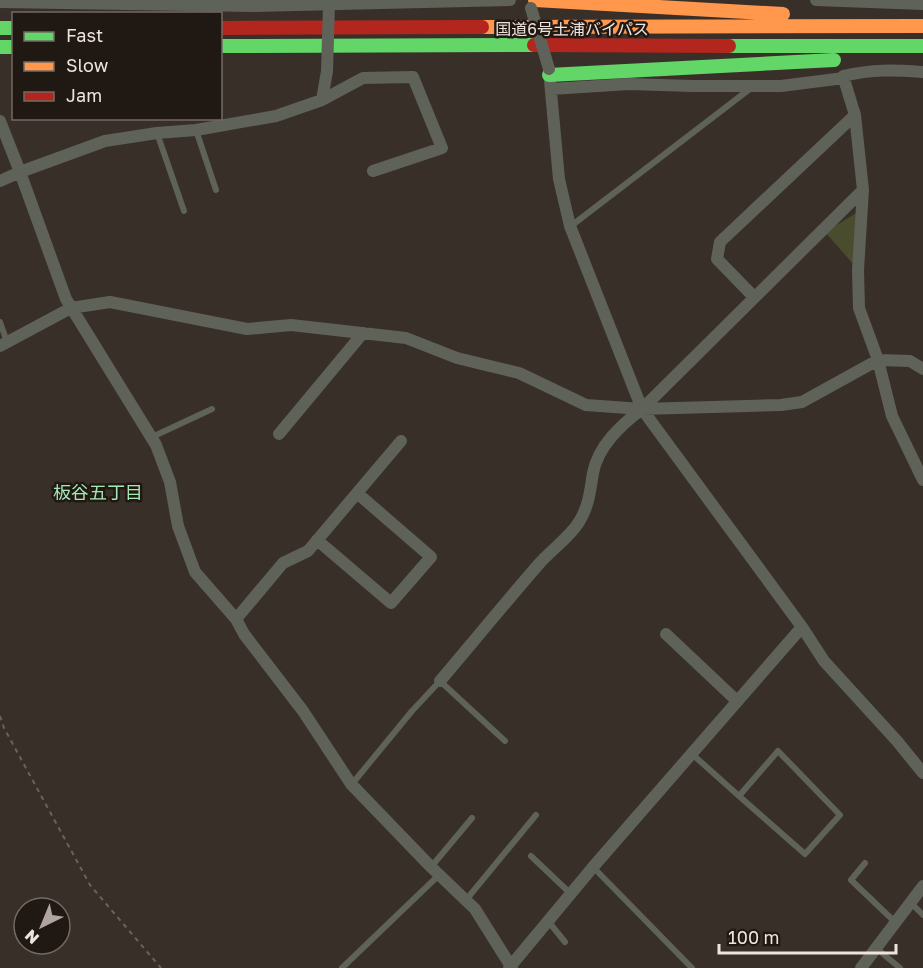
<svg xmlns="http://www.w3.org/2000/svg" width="923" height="968" font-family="'Golos Text','Noto Sans JP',sans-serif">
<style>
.green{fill:#494d2e}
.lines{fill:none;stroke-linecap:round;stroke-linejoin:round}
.path{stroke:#64655d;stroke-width:2;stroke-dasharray:4.5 4.5;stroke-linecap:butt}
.lane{stroke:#5e6258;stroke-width:6}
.street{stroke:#5e6258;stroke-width:12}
.fast{stroke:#63d668;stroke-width:14}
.slow{stroke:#ff974d;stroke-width:14}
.jam{stroke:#b3261e;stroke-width:14}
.street-bridge{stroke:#5e6258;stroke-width:12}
.labels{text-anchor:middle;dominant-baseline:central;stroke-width:5;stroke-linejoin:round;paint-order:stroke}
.street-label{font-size:16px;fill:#efe4dd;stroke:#201813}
.neighbourhood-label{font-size:18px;fill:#a4e7b2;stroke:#201813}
</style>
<rect width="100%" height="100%" fill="#392f29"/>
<path class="green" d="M863,209L855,266L825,232Z"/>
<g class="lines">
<path class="path" d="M0,716L4,728L90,885L161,968"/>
<path class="lane" d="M196,130L216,190
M157,133L184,211
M571,226L751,88
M0,322L7,342
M152,437L212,409
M692,754L739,796L778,751L840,815L805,854L739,796
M352,784L412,711L440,681L505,741
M531,856L571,894
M865,863L851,880L895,922
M431,867L472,818
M593,867L692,968
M466,900L536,815
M911,903L923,915
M548,921L565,942
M876,948L900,968
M342,968L439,875"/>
<path class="street" d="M816,0L923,4
M0,2L253,6L510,0
M549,70L559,179L570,226L642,409L802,627L824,661L897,741L923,773
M923,72C892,70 874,69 843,76L855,115L863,190L858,270L859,308L878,360L892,416L923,480
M551,89L629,84L692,86H781L844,78
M322,100L363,78L413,77L442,148L373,171
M0,121L20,172L66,299L156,445L170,482L178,526L195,572L236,619L244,634L303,711L351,784L431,867L475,909L512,968
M0,181L20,172L105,141L157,133L196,130L276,116L322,100L327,71
M754,297L717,259L720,242L855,115
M0,346L71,308L110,302L247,329L291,325L406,338L457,358L519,373L586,405L642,409L781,405L802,402L878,360L910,361L923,369
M279,434L363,333
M317,540L391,603L431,557L357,493
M236,619L283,563L308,551L401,441
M666,634L737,701
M440,681C473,642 505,603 538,565C551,550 569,538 579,522C589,506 590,491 593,473C598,446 621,425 642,409L863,190
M509,968L593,867L802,627
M861,968L923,886"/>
<path class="fast" d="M0,28H14
M220,46L534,45
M729,46H923
M0,47H14
M549,75L834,60"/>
<path class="slow" d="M535,0L783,14
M482,27L923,26"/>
<path class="jam" d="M220,28L482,27
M534,45L729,46"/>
<path class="street-bridge" d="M531,8L549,69
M327,71L329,4"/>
</g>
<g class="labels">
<g class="street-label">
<text x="572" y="29">国道6号土浦バイパス</text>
</g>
<g class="neighbourhood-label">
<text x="98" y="492">板谷五丁目</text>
</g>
</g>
<rect x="12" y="12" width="210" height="108" fill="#201813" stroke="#736a64" stroke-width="1.5"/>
<rect x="24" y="32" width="30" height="9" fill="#63d668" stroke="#736a64" stroke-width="1.5"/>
<text x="66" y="42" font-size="18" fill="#efe4dd">Fast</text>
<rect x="24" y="62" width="30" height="9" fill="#ff974d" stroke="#736a64" stroke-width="1.5"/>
<text x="66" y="72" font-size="18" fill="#efe4dd">Slow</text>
<rect x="24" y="92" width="30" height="9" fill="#b3261e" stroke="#736a64" stroke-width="1.5"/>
<text x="66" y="102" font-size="18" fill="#efe4dd">Jam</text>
<g transform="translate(42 926) rotate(223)"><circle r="28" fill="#201813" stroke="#736a64" stroke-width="1.5"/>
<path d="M0-4.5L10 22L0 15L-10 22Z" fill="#afa59e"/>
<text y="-9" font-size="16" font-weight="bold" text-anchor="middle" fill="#efe4dd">N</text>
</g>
<path d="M719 944v9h177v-9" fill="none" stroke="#efe4dd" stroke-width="3"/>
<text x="728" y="944" font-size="18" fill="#efe4dd" stroke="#201813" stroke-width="4.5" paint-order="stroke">100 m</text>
</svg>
